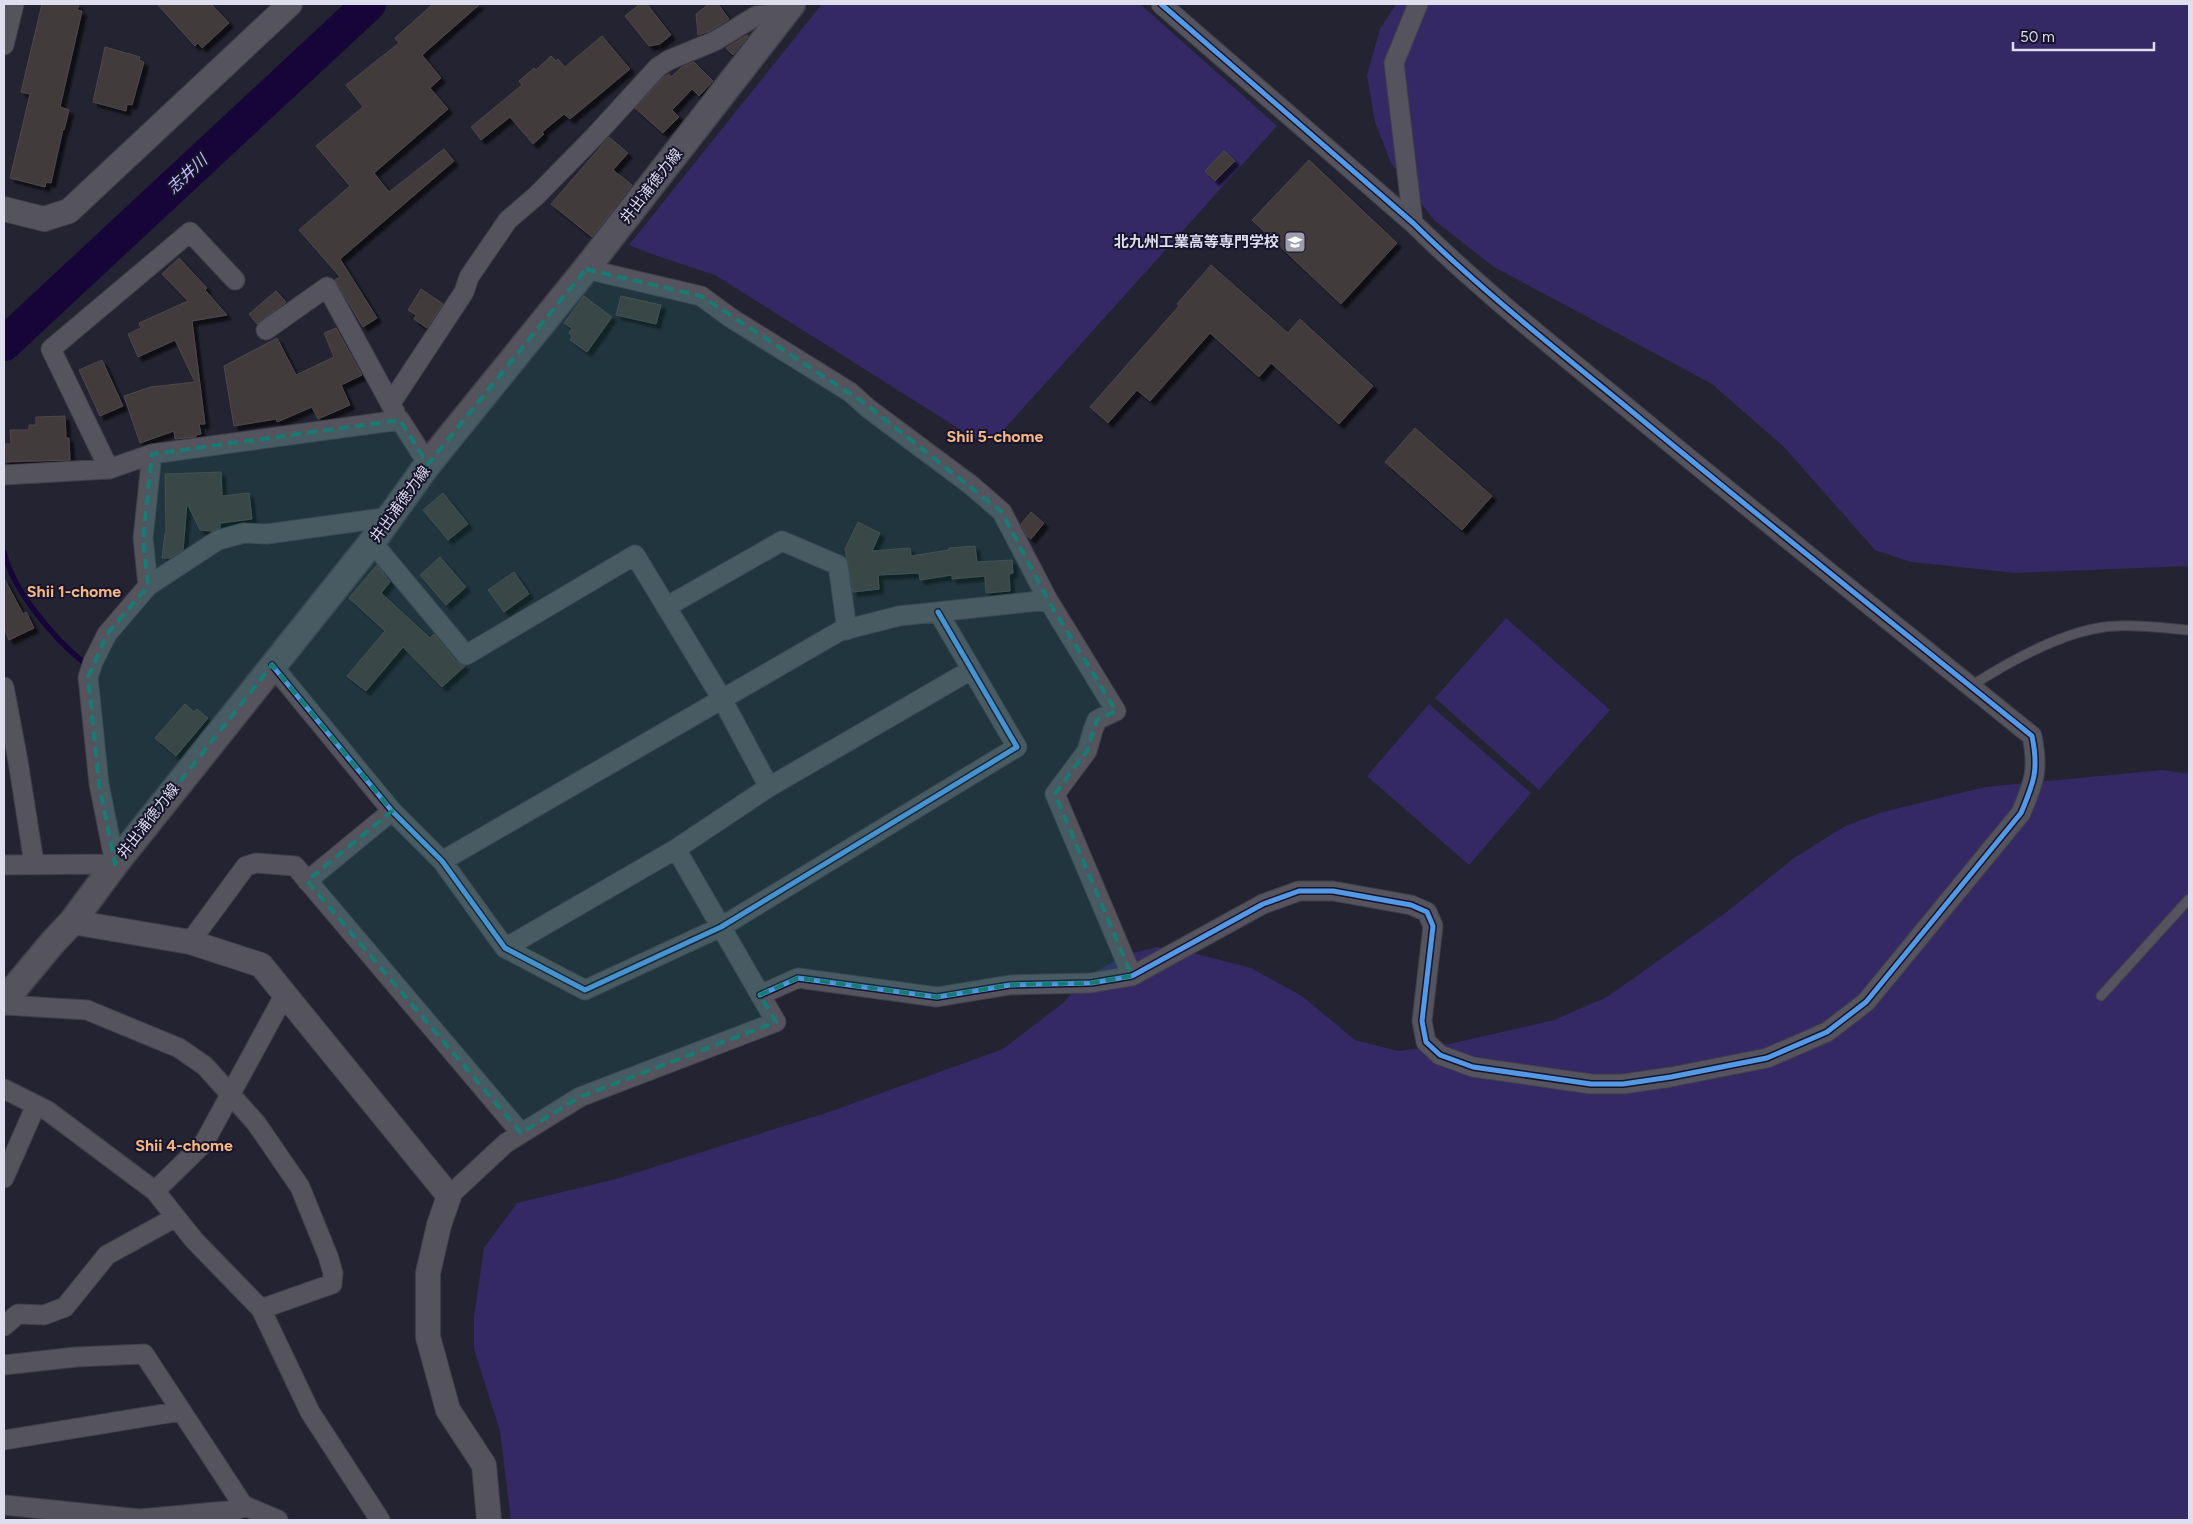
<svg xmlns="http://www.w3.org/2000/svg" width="2193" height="1524" font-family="Figtree,'Noto Sans JP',sans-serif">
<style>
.green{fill:#342965}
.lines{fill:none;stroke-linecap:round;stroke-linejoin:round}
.stream{stroke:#150539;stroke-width:5.5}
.river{stroke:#150539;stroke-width:34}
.building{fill:#423b3b;stroke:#4e484b;filter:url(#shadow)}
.service-casing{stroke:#403f4b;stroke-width:11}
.minor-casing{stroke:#403f4b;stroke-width:21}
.tertiary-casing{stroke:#403f4b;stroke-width:26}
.secondary-casing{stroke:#403f4b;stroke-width:29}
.service{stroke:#54535e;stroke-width:9}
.minor{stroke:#54535e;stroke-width:19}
.tertiary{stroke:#54535e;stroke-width:24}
.secondary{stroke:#54535e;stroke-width:26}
.cycleway-casing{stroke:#17142c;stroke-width:8}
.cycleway{stroke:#5399e6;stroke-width:5}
.marked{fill:#197b74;fill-opacity:0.2;stroke:#197b74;stroke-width:4;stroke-dasharray:10 6;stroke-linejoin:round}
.labels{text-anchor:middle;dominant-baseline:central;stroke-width:4;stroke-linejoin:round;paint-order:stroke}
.street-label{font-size:15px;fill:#dedeef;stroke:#17142c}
.poi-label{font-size:15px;font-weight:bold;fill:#dedeef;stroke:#17142c;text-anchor:end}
.water-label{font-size:16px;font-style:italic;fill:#c0bbfc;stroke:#17142c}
.neighbourhood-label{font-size:16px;font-weight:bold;fill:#f5b782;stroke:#17142c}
</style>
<defs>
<filter id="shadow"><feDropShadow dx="4.5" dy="4.5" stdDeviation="1" flood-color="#0009"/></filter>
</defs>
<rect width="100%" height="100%" fill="#242331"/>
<path class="green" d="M822,4H1140L1277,126L998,436L977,440L715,275L660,257L629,245Z
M1396,4H2189V566L2016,573L1911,562L1875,550L1784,447L1712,384L1494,267L1434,220L1391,163L1375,122L1367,75L1380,29Z
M1506,618L1610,710L1539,790L1435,698Z
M1429,704L1531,793L1469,865L1367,776Z
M2163,770L2189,774V1520H511L500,1431L474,1349V1316L484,1248L517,1203L616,1179L832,1111L1003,1049L1063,1003L1087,976L1128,954L1157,947L1197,954L1251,968L1302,996L1355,1040L1398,1051L1445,1045L1554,1020L1607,997L1724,914L1794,858L1845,826L1883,812L1985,787Z"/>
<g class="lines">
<path class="stream" d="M4,552C13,591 53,637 83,662"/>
<path class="river" d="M4,344L369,4"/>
</g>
<path class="building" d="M42,4H79L77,10L82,11L60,107L69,110L64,130L63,129L51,183L46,182L45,187L10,178L30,94L21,92Z
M157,4H211L229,23L202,48L198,43L195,46Z
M433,4H480L422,55L441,78L430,88L448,109L374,173L389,192L444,149L454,161L340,259L377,318L363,327L335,280L340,277L299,230L350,186L316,146L363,107L346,85L399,43L395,38Z
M640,4H647L671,35L660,44L649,46L625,16Z
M709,4H718L729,19L710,31L698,35L696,14Z
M747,35L748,36L733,55L726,48Z
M602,36L630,69L570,119L564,114L542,132L544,134L533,144L510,117L481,140L471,127L522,85L519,81L534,68L536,70L551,56L556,61L558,59L565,67Z
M105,47L140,57L139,60L144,62L132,105L127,104L126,111L93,102Z
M694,62L713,81L699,96L692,89L672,110L679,117L663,133L635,108L664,77L669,74L671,77L682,67Z
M609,137L628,153L613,170L632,185L592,237L551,204Z
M1224,151L1235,161L1215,181L1205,171Z
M1309,160L1397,243L1341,304L1252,220Z
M179,258L207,288L205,290L227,315L192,321L205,424H199L201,434L196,435V437L175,439L174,431L140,443L124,396L151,387L195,382L175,340L138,357L128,334L141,328L139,323L188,301L162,274Z
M1211,265L1288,333L1300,319L1373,386L1339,424L1271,363L1259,377L1210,333L1150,401L1137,390L1108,423L1090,407L1179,306L1177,304Z
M421,289L443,304L427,328L414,319L416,315L408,310Z
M276,291L286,302L257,324L249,314Z
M584,296L612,317L587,352L570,340L572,336L569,333L572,328L564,323Z
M621,296L661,305L656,324L616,315Z
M336,328L362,375L341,385L350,405L318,419L312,407L277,422L276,419L234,426L224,366L277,338L296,375L334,357L324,333Z
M102,360L123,406L100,416L79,370Z
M65,416L66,438H69L70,460L4,462V444H11L10,430H29V425H36V417Z
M1415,428L1492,496L1462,530L1385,462Z
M221,472L222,496L249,493L252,519L220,523V528L212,531L200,530L187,503L183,550L170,558H162L165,533H166L165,474Z
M443,493L468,524L448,540L423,510Z
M1031,512L1044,523L1031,539L1027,536L1021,524Z
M858,522L880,533L872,551L910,548L911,556L949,550V548L975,546L977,562L1012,560L1013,573L1009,574L1010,591L986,593L985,576L952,579V575L920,580L919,573L878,575L879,589L853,592L845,549Z
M440,557L466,587L446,605L420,575Z
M377,565L390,582L381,593L430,638L434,634L457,662L465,666L442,687L403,647L366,691L347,676L385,631L349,598Z
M514,572L529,594L504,612L488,590Z
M4,578L23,614L26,612L34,628L9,640L4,628Z
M185,704L194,712L197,709L208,718L176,756L155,738Z"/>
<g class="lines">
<g class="service-casing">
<path id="service" d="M1971,686C2010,661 2069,627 2117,626C2141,625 2166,628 2189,630
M2101,996L2189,899"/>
</g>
<g class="minor-casing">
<path id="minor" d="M4,45L14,4
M1413,223L1394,63L1418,4
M586,269L701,296L731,318L850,392L869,409L971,485L1002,512L1048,600L1116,711L1097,720L1093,730L1087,751L1055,794L1132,976
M266,330L327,287L395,412
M391,403L464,292L469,277L508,220L536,196L594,137L658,67L669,60L715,41L756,16L786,13
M109,469L51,349L190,232L235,280
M4,475L109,469L152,454
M372,542L466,655L635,555L722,699L769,787
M148,586L143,538L152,454L400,420L428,464
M666,607L782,541L838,565L847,630
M272,665L392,811L442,861L505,948L585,990L721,927L1017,747L938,612
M4,687L18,761L34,863
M442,861L840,631L899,616L1048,600
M4,865L115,864L99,784L88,677L93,662L107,634L148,586L218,540L244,533L267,534L390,517
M307,881L392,811
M190,942L246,866L256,863L295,866L521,1133
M505,948L676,849L769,787L971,670
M760,995L798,978L937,997L1010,985L1091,983L1132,976L1263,904L1299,891H1333L1411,905L1427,912L1433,926L1422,1021L1426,1042L1440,1055L1473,1067L1591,1084H1623L1671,1077L1767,1058L1827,1032L1866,1002L2021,813C2034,782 2039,770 2032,736C1896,626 1759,517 1624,405C1552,346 1479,288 1413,223L1161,4
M4,1005L87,1010L179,1048L205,1066L256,1123L300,1187L328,1256L333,1273L332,1284L261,1309
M4,1089L48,1111L155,1191L194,1240L261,1309L310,1412L380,1520
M4,1178L36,1105
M155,1191L204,1143L285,994
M449,1196L506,1143L580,1097L776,1022L676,849
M4,1326L18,1314L44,1315L65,1307L107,1255L176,1217
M4,1365L76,1357L144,1354L243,1505L237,1510L140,1519L4,1505
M4,1440L181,1411
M243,1505L278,1520"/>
</g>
<g class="tertiary-casing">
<path id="tertiary" d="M4,209L44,219L69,211L290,4
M72,922L190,942L261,965L449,1196L439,1225L428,1273V1337L448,1410L484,1465L489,1520"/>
</g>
<g class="secondary-casing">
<path id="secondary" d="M4,1001L53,942L72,922L115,864L372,542L428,464L586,269L792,4"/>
</g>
<use href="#service" class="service"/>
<use href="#minor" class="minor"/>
<use href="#tertiary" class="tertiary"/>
<use href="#secondary" class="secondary"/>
<g class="cycleway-casing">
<path id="cycleway" d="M272,665L392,811L442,861L505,948L585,990L721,927L1017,747L938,612
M760,995L798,978L937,997L1010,985L1091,983L1132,976L1263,904L1299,891H1333L1411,905L1427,912L1433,926L1422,1021L1426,1042L1440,1055L1473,1067L1591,1084H1623L1671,1077L1767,1058L1827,1032L1866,1002L2021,813C2034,782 2039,770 2032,736C1896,626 1759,517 1624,405C1552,346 1479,288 1413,223L1161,4"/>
</g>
<use href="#cycleway" class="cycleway"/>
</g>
<path class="marked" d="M586,269L701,296L863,402L1002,512L1048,600L1116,711L1097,720L1087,751L1055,794L1132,976L1091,983L1010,985L937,997L798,978L760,995L776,1022L580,1097L521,1133L307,881L392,811L272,665L115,864L99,784L88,677L107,634L148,586L143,538L152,454L400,420L428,464Z"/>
<defs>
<g id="school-square" transform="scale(1.125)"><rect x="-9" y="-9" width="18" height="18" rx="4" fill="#9d9dac" stroke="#17142c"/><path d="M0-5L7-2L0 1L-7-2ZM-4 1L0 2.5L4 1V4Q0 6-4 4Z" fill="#fff"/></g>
</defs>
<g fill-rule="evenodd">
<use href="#school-square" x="1295" y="242"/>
</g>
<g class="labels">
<g class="street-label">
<text transform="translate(651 186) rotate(-52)">井出浦徳力線</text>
<text transform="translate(400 504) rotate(-54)">井出浦徳力線</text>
<text transform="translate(148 821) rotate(-52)">井出浦徳力線</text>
</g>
<g class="poi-label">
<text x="1279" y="242">北九州工業高等専門学校</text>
</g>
<g class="water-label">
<text transform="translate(187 174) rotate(-43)">志井川</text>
</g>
<g class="neighbourhood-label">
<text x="995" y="436">Shii 5-chome</text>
<text x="74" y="591">Shii 1-chome</text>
<text x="184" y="1145">Shii 4-chome</text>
</g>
</g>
<rect width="2193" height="1524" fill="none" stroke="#dedeef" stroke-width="10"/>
<path d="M2013 42v8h141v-8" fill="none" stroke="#dedeef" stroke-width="2.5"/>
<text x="2020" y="42" font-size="15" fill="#dedeef" stroke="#17142c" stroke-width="4" paint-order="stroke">50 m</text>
</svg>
